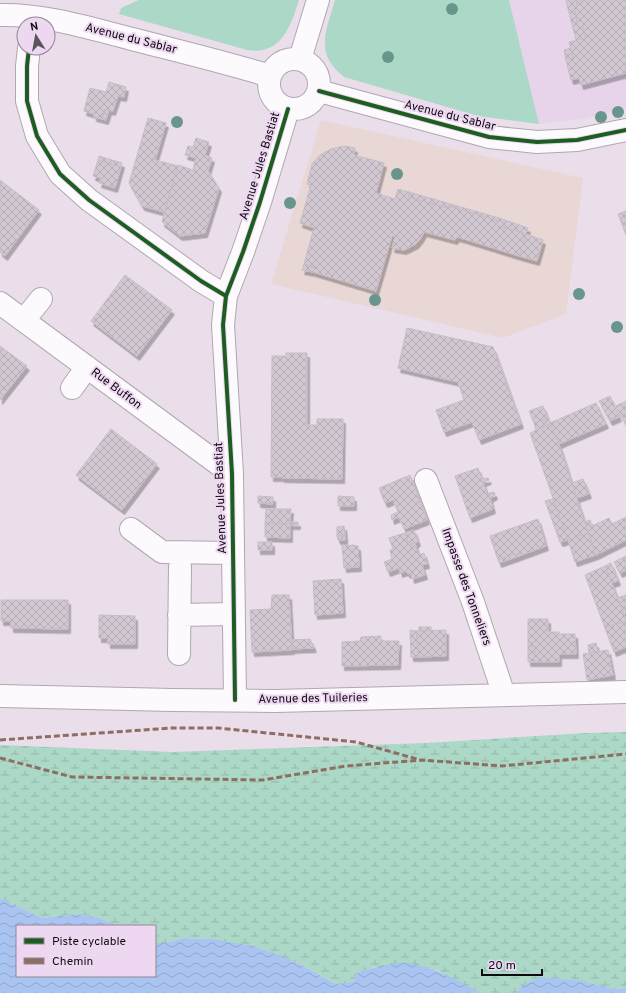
<svg xmlns="http://www.w3.org/2000/svg" width="626" height="993" font-family="Overpass,sans-serif">
<style>
.built{fill:#e7d3ea}
.education{fill:#e9d7d6}
.grass{fill:#acd8c8}
.wetland{fill:url(#wetland-marsh)}
.water{fill:url(#water-waves)}
.building{fill:url(#building-cross-hatch);stroke:#c6bcc7;filter:url(#shadow)}
.lines{fill:none;stroke-linecap:round;stroke-linejoin:round}
.minor-casing{stroke:#b0a7b1;stroke-width:24}
.major-casing{stroke:#b0a7b1;stroke-width:24}
.minor{stroke:#fcfafc;stroke-width:22}
.major{stroke:#fcfafc;stroke-width:22}
.quiet{stroke:#8d6e63;stroke-width:3;stroke-dasharray:6 3;stroke-linecap:butt}
.cycleway-casing{stroke:#eed8f1;stroke-width:6}
.cycleway{stroke:#1b5e20;stroke-width:4}
.tree{fill:#69968c}
.labels{text-anchor:middle;dominant-baseline:central;stroke-width:4;stroke-linejoin:round;paint-order:stroke}
.street-label{font-size:12px;fill:#100911;stroke:#eed8f1}
</style>
<defs>
<pattern id="wetland-marsh" width="20" height="14" patternUnits="userSpaceOnUse"><rect width="20" height="14" fill="#acd8c8"/><path d="M1 5h8M5 5V1M11 12h8M15 12V8" fill="none" stroke="#93b8ab"/></pattern>
<pattern id="water-waves" width="16" height="10" patternUnits="userSpaceOnUse"><rect width="16" height="10" fill="#a9c4f1"/><path d="M0 5q4-4 8 0t8 0" fill="none" stroke="#90a7ce"/></pattern>
<pattern id="building-cross-hatch" width="8" height="8" patternUnits="userSpaceOnUse"><rect width="8" height="8" fill="#d2c8d2"/><path d="M0 0l8 8M0 8l8-8" fill="none" stroke="#b3aab3"/></pattern>
<filter id="shadow"><feDropShadow dx="2.5" dy="4.5" stdDeviation="0" flood-color="#0004"/></filter>
</defs>
<rect width="100%" height="100%" fill="#eadeeb"/>
<path class="built" d="M509,0H626V108L583,119L539,124Z"/>
<path class="education" d="M321,120L583,178L566,314L503,338L271,284Z"/>
<path class="grass" d="M139,0H299C291,26 281,56 247,50L119,14L121,8Z
M335,0H509L539,124L478,116L344,77C314,53 326,32 335,0Z"/>
<path class="wetland" d="M626,732V988L614,989L582,981L519,988L517,993H480L437,970L405,963L375,967L357,973L353,982L336,984L290,959L212,939L183,938L166,943H155V926H118L99,918L78,914L42,918L0,898V745L173,752L426,743L585,733Z"/>
<path class="water" d="M0,898L42,918L78,914L99,918L118,926H17V976H155V943H166L183,938L212,939L252,946L290,959L336,984L353,982L357,973C371,968 391,962 406,963C433,966 457,979 480,993H0Z
M539,977L582,981L614,989L626,988V993H517L519,988Z"/>
<path class="building" d="M571,0H576L578,6L574,7L577,22L582,21L586,38L576,40L566,1Z
M576,0H626V63H625L626,73L581,85L579,78L571,80L566,60L573,58L569,42L586,38L582,21L577,22L574,7L578,6Z
M571,48L573,58L566,60L564,50Z
M109,82L126,87L124,97L118,96L113,111L105,109L102,119L94,117V114L84,111L90,88L106,92Z
M105,109L109,110L106,120L102,119Z
M148,118L166,123L155,160L178,166L164,212L142,206L129,183Z
M196,138L209,142L205,155L212,158L208,171L219,188L205,233L180,236L162,222L178,165L193,170L196,158L185,155L188,146L193,147Z
M344,146L355,148L354,155L384,163L376,193L395,199L398,189L409,192L408,197L447,208L448,206L497,220L496,225L526,234L519,256L464,239L457,237L455,240L424,232L421,238L416,244L404,250L392,248L395,237L392,236L376,291L313,272L315,268L304,264L314,228L300,223L311,185L307,184L312,164L320,155L331,149Z
M99,156L122,163L121,167L98,160Z
M98,160L121,167L115,188L99,183L101,178L93,176Z
M0,180L39,210L5,256L0,252Z
M409,192L499,218L528,228L526,234L496,225L497,220L448,206L447,208L408,197Z
M626,211V235L618,214Z
M526,234L543,240L537,261L519,256Z
M304,264L315,268L313,272L302,270Z
M125,275L172,310L137,356L91,321Z
M407,328L493,347L521,424L479,440L472,422L447,431L439,409L464,400L458,382L398,368Z
M0,346L27,366L0,400Z
M286,353H307V425H317V419H343L342,479L282,478V477H271L272,356H286Z
M610,396L619,417L610,421L599,401Z
M626,401V425L616,406Z
M596,403L606,424L559,444L550,423Z
M543,406L548,419L534,423L529,411Z
M439,409L447,431L444,432L436,410Z
M548,419L550,424L536,430L534,423Z
M550,424L559,444L588,533L568,540L530,433Z
M111,429L157,464L122,510L76,475Z
M478,468L482,479L488,478L489,480L483,482L487,494L494,492L495,495L490,498L493,509L470,518L455,476Z
M410,475L427,520L404,529L399,517L392,520L391,515L398,512L393,500L385,503L379,488Z
M583,479L589,494L577,498L572,483Z
M258,496L273,497V504L258,503Z
M338,496L354,497V506H338Z
M553,499L568,540L560,542L545,501Z
M266,509H291L290,522H298V524L265,523Z
M626,517V540L596,555L585,522L590,520L592,526L609,518L612,524Z
M538,519L546,546L516,557L515,554L498,560L490,536Z
M265,523L298,524V525H290V538L265,537Z
M344,526L345,536H337V527Z
M414,530L418,542L409,545L405,533Z
M405,533L409,545L415,543L418,555L424,553L427,564L422,565L425,575L412,579L411,573L408,574L406,571L400,573L399,568L388,572L384,562L392,559L390,550L393,549L389,538Z
M588,533L596,555L575,562L568,540Z
M337,536H345V540H338Z
M258,542H272V550H258Z
M353,545L358,546L359,567L344,568L342,546Z
M515,554L516,557L499,563L498,560Z
M626,556V570L620,573L614,562Z
M611,563L618,581L612,583L605,566Z
M605,566L626,620V621L605,628L585,575Z
M341,579L343,613L315,615L313,581Z
M272,595H289L292,650L252,652L250,610L271,609Z
M626,595V613L624,614L617,598Z
M1,600H68V629L11,628V621H1Z
M99,615L135,616V644H108V638H99Z
M528,619H548V632H559V634H575L576,654H559V662H534L535,646H528Z
M626,621V647L614,652L605,628Z
M419,627H431V630L419,631Z
M410,630L416,631L419,657H411Z
M446,630V656L419,657L416,631Z
M381,636V641H399L398,665L342,666V642L360,641L361,637Z
M310,639L314,648L292,649L291,640Z
M596,643L598,651L589,653L588,645Z
M528,646H535L534,662H528Z
M608,650L613,675L587,680L583,654Z"/>
<g class="lines">
<g class="minor-casing">
<path id="minor" d="M0,15C44,14 89,28 132,39C178,51 225,62 270,76
M29,48L27,66V101L37,136L60,174L89,200L201,281L226,296
M269 84a25 25 0 1 1 50 0a25 25 0 1 1-50 0Z
M300,59L318,0
M319,91L489,137L537,142L577,140L626,130
M0,303L232,474
M24,320L41,299
M72,388L87,367
M426,480L473,602L504,695
M131,529L162,552L233,553
M179,615L234,614
M179,654L180,567
M235,700L232,474L223,325L226,296L243,252L260,202L288,109"/>
</g>
<g class="major-casing">
<path id="major" d="M0,696L172,700L275,701L626,692"/>
</g>
<use href="#minor" class="minor"/>
<use href="#major" class="major"/>
<path class="quiet" d="M0,740L172,728H218L356,742L417,759
M0,758L72,777L263,780L346,766L422,760L502,766L626,754"/>
<g class="cycleway-casing">
<path id="cycleway" d="M29,48L27,66V101L37,136L60,174L89,200L201,281L226,296
M319,91L489,137L537,142L577,140L626,130
M235,700L232,474L223,325L226,296L243,252L260,202L288,109"/>
</g>
<use href="#cycleway" class="cycleway"/>
</g>
<g class="tree">
<circle cx="452" cy="9" r="6"/>
<circle cx="388" cy="57" r="6"/>
<circle cx="618" cy="112" r="6"/>
<circle cx="601" cy="117" r="6"/>
<circle cx="177" cy="122" r="6"/>
<circle cx="397" cy="174" r="6"/>
<circle cx="290" cy="203" r="6"/>
<circle cx="579" cy="294" r="6"/>
<circle cx="375" cy="300" r="6"/>
<circle cx="617" cy="327" r="6"/>
</g>
<g class="labels">
<g class="street-label">
<text transform="translate(131 39) rotate(14)">Avenue du Sablar</text>
<text transform="translate(450 116) rotate(14)">Avenue du Sablar</text>
<text transform="translate(260 166) rotate(-73)">Avenue Jules Bastiat</text>
<text transform="translate(116 389) rotate(37)">Rue Buffon</text>
<text transform="translate(221 498) rotate(-92)">Avenue Jules Bastiat</text>
<text transform="translate(466 587) rotate(70)">Impasse des Tonneliers</text>
<text transform="translate(313 699) rotate(-1)">Avenue des Tuileries</text>
</g>
</g>
<rect x="16" y="925" width="140" height="52" fill="#eed8f1" stroke="#958597"/>
<rect x="24" y="938" width="20" height="6" fill="#1b5e20" stroke="#958597"/>
<text x="52" y="945" font-size="12" fill="#100911">Piste cyclable</text>
<rect x="24" y="958" width="20" height="6" fill="#8d6e63" stroke="#958597"/>
<text x="52" y="965" font-size="12" fill="#100911">Chemin</text>
<g transform="translate(36 36) rotate(349)"><circle r="19" fill="#eed8f1" stroke="#958597"/>
<path d="M0-3L7 15L0 10L-7 15Z" fill="#5c545d"/>
<text y="-6" font-size="11" font-weight="bold" text-anchor="middle" fill="#100911">N</text>
</g>
<path d="M482 969v6h60v-6" fill="none" stroke="#100911" stroke-width="2"/>
<text x="488" y="969" font-size="12" fill="#100911" stroke="#eed8f1" stroke-width="3" paint-order="stroke">20 m</text>
</svg>
